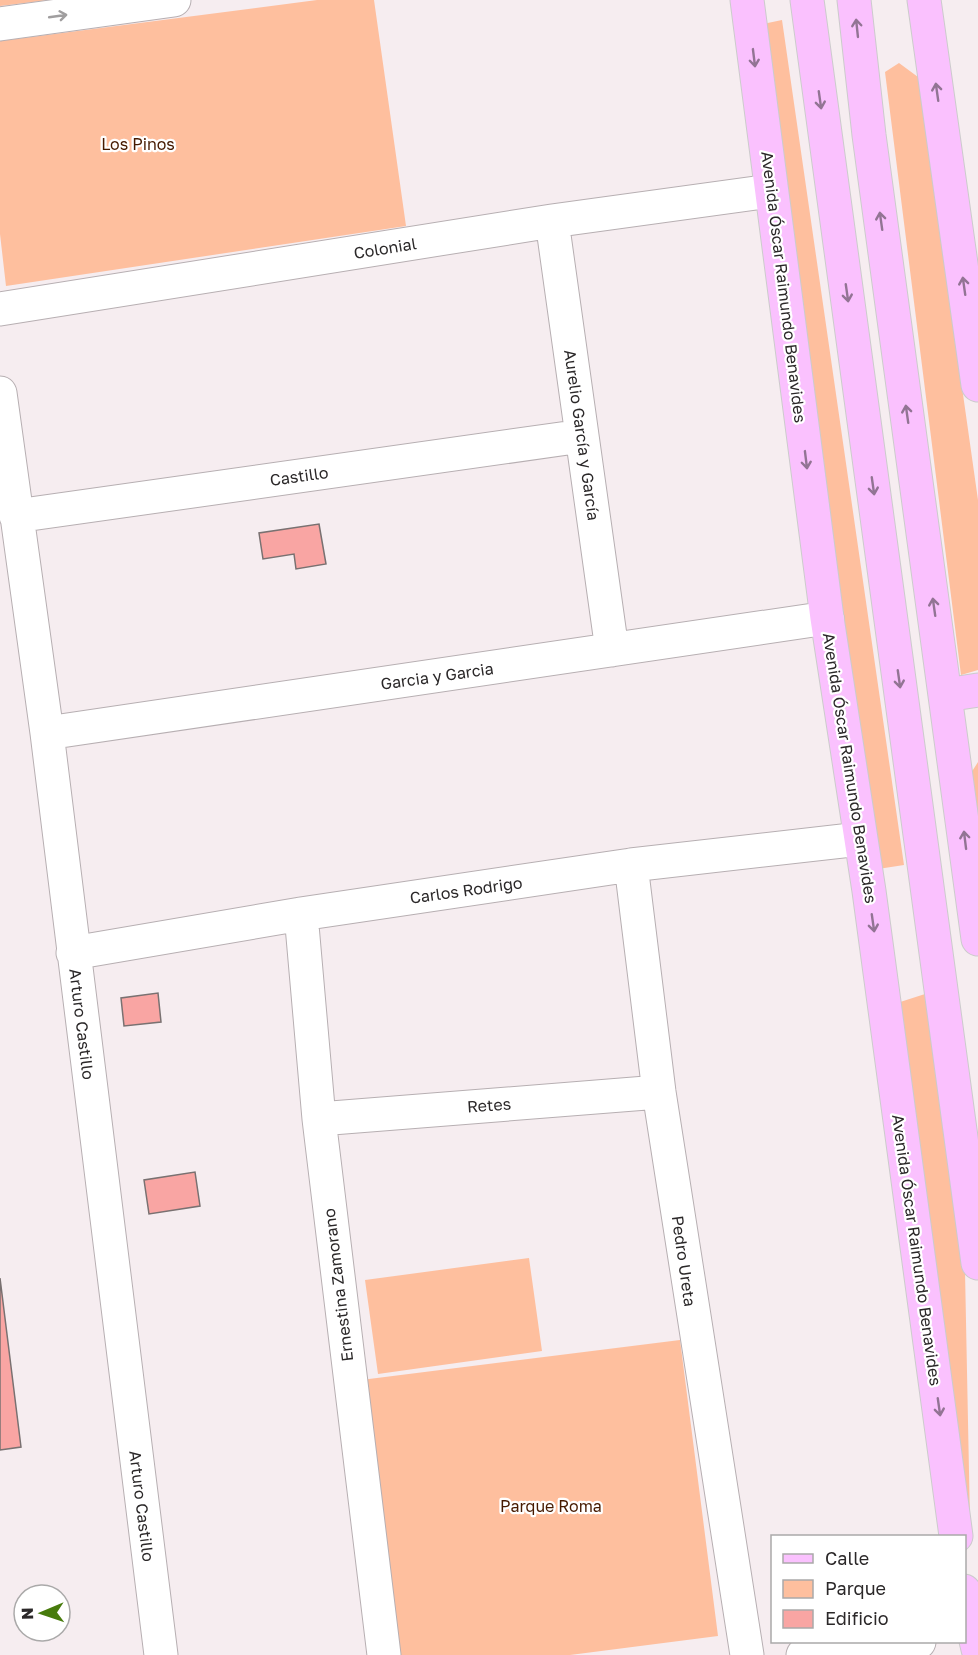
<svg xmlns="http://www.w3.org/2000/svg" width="978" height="1655" font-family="'Golos Text',sans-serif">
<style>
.green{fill:#febf9e}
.building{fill:#f9a5a3;stroke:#797171;stroke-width:1.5}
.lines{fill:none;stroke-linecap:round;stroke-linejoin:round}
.minor-casing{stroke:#b7afb2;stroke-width:35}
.major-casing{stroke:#cccbcc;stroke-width:35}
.minor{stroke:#fff;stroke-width:33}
.major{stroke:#fac1fe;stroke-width:33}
.oneway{stroke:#a09e9f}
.oneway2{stroke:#927494}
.labels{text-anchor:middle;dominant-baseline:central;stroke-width:4.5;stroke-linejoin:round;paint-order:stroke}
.park-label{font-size:16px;fill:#461a00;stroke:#fff}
.street-label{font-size:16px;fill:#2b2829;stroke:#fff}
</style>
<rect width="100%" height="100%" fill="#f6edf0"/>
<path class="green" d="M0,0H49L0,6Z
M317,0H374L406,226L6,286L0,234V41Z
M782,20L904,865L878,869L763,24Z
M899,63L918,77L978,500V670L961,675L885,72Z
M978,762V828L971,773Z
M925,994L965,1271L970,1522L894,1004Z
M529,1258L542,1351L378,1374L365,1280Z
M680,1340L718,1636L570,1655H396L361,1380Z"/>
<path class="building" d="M319,524L326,564L296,569L294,554L263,559L259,533Z
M158,993L161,1022L124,1026L121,998Z
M195,1172L200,1206L149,1214L144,1180Z
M0,1278L21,1447L0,1450Z"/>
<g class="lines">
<g class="minor-casing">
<path id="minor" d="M0,24L174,0
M552,221L612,650
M0,309L552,221L771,191
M0,393L47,733L161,1655
M16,516L582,436
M47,733L827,618
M631,865L659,1092L747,1655
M301,914L319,1119L384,1655
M73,953L301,914L631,865L860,839
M319,1119L659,1092
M803,1655L919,1642"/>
</g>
<g class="major-casing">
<path id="major" d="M747,0L827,618L869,891L956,1536
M807,0L978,1263
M854,0L869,135L978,939
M924,0L978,385
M946,695L978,690
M964,1591L978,1649"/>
</g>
<use href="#minor" class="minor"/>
<use href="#major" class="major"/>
</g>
<defs><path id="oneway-shaft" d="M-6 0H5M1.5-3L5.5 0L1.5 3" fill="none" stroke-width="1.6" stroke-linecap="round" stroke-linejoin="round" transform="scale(1.5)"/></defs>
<use class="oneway" href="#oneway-shaft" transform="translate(58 16) rotate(-8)"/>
<g class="oneway2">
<use href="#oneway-shaft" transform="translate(857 28) rotate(-96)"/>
<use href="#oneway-shaft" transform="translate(754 58) rotate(83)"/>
<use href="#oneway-shaft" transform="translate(937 92) rotate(-98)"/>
<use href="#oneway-shaft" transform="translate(820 100) rotate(82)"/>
<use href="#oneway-shaft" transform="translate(881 221) rotate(-98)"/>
<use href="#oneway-shaft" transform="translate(964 286) rotate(-98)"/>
<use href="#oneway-shaft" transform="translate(847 293) rotate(82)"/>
<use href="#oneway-shaft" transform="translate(907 414) rotate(-98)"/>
<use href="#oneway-shaft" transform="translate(806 460) rotate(83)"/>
<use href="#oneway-shaft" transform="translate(873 486) rotate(82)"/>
<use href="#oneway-shaft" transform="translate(934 607) rotate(-98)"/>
<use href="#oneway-shaft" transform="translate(899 679) rotate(82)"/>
<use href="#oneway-shaft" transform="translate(965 840) rotate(-97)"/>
<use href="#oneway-shaft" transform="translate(873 923) rotate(82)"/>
<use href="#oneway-shaft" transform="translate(939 1407) rotate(82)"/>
</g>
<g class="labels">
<g class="park-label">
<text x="138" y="144">Los Pinos</text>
<text x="551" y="1506">Parque Roma</text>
</g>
<g class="street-label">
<text transform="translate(385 248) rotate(-9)">Colonial</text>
<text transform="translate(784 287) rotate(83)">Avenida Óscar Raimundo Benavides</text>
<text transform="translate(582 435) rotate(82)">Aurelio García y García</text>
<text transform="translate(299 476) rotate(-8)">Castillo</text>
<text transform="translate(437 676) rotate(-8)">Garcia y Garcia</text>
<text transform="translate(850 768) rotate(81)">Avenida Óscar Raimundo Benavides</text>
<text transform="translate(466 890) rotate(-8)">Carlos Rodrigo</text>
<text transform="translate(82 1024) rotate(83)">Arturo Castillo</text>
<text transform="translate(489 1105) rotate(-4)">Retes</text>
<text transform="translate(917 1250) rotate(82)">Avenida Óscar Raimundo Benavides</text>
<text transform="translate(684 1261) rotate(82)">Pedro Ureta</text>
<text transform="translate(338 1285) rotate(-97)">Ernestina Zamorano</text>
<text transform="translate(142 1506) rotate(83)">Arturo Castillo</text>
</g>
</g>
<rect x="771" y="1535" width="195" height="108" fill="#ffffff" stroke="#aaa9a9" stroke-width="1.5"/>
<rect x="783" y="1554" width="30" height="9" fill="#fac1fe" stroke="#aaa9a9" stroke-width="1.5"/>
<text x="825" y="1565" font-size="18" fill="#2b2829">Calle</text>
<rect x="783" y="1580" width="30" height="18" fill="#febf9e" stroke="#aaa9a9" stroke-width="1.5"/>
<text x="825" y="1595" font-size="18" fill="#2b2829">Parque</text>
<rect x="783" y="1610" width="30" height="18" fill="#f9a5a3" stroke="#aaa9a9" stroke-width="1.5"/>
<text x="825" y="1625" font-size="18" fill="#2b2829">Edificio</text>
<g transform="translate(42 1613) rotate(268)"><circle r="28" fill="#ffffff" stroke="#aaa9a9" stroke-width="1.5"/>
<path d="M0-4.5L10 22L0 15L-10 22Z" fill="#477b0c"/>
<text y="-9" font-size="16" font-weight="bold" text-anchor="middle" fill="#2b2829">N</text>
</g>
</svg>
